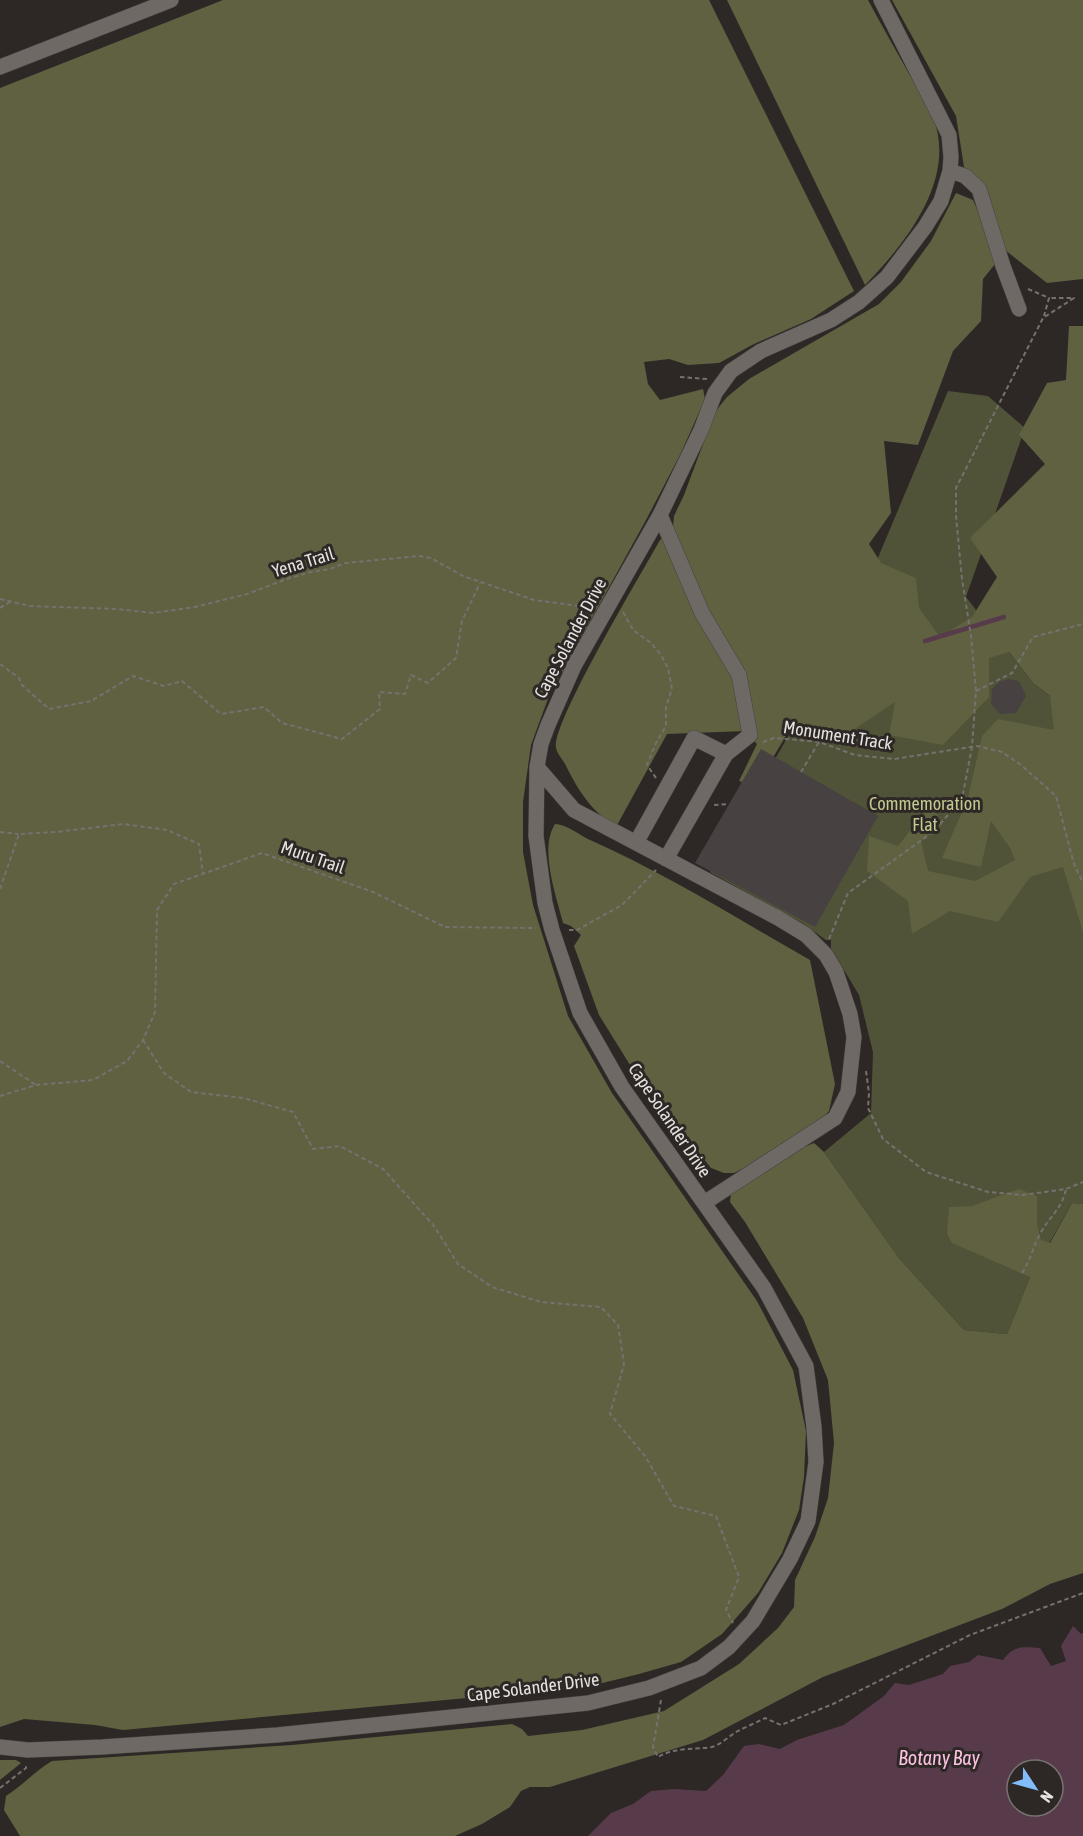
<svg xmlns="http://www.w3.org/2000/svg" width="1083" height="1836" font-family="'Asap Condensed',sans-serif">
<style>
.green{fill:#505337}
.forest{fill:#5f6141}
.water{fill:#583b4b;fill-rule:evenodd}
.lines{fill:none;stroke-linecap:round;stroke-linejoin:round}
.stream{stroke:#583b4b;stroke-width:4.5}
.building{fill:#484141}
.minor-casing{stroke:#484341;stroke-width:16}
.path{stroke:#76716f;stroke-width:2;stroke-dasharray:4.5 3;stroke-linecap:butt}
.minor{stroke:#6f6966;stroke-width:15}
.labels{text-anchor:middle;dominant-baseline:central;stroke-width:6;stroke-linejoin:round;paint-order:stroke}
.street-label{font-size:18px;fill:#e6e2e0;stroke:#2d2826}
.park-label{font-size:18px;fill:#c4c98e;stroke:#2d2826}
.water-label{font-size:20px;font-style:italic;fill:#fcc1e1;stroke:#2d2826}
</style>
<rect width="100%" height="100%" fill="#2d2826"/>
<path class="green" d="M948,391L988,396L1025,428L966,597L1033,683L1083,722V1204L1072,1203L1030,1277L1007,1334L964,1330L899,1258L824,1152L871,1113L873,1052L859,995L831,948V940H826L802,923L710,872L843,641Z"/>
<path class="forest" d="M223,0H709L854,291L811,319L754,344L719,363L688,365L669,359L644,362L648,384L660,400L703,389L705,399L680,455L646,520L549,696L531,745L523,802V852L533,905L568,1016L612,1093L757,1301L793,1370L806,1431L804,1477L799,1510L782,1553L758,1593L722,1634L681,1662L639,1674L586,1687L123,1730L95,1725L24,1719L0,1727V88Z
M727,0H868C883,28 899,56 915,84C921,95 930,108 934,120C956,181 905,244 865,285Z
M892,0H1083V279L1047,283L1005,250L982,185L964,167L956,116Z
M956,193L973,200L981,218L995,264L983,279L981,321L953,351L918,445L884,441L891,513L869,544L881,563L916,578L919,608L940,637L972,617L997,577L970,538L1045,464L1019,435L1047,383L1066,380L1069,326H1083V932L1063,867L1030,877L998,922L950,911L912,934L908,901L867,871L869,836L898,846L932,803L942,825L921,841L928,871L975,881L1015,860L1010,848L991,821L981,867L942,858L968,798L982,736L998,719L1054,730L1050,696L1033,683L1009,652L989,658V697L943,745L889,735L895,702L841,738L825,740L787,734L756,786L739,781L757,744L746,731L667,734L616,827C591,811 578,790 565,764C562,759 557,753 556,748C551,724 643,571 660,540L673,527L674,516L684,495L715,412L727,397L749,379L879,304L901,282L931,241Z
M555,824C566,824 578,834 588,839C663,872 738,919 810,960L835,1084L829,1111L818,1123L754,1163L734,1173H724L711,1168L635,1073L599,1015L574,946L581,935L571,926L563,923C556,895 539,849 555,824Z
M814,1143L824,1152L899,1258L964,1330L1007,1334L1030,1277L952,1243L947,1234L949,1207L972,1206L1019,1189L1037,1196V1225L1041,1240L1050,1243L1072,1203L1083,1204V1573L1050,1584L1002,1609L823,1677L703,1740L550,1787H530L521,1791L510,1807L482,1824L455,1836H20L4,1810L6,1796C23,1785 35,1771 52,1761L292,1745L512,1724L522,1729L528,1736L582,1730L664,1711L739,1664L778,1628L794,1607L795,1580L815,1537L828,1498L834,1443L828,1380L803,1318L745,1222L730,1202L731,1193L794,1151Z
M0,1760H16L21,1763L0,1780Z"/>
<path class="water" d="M1073,1626L1081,1634L1083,1633V1836H588L611,1813L633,1804L651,1791L674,1789L706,1791L723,1775L744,1746L759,1744L780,1749L797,1740L844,1725L884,1696L895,1683L909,1685L943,1674L950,1666L969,1662L978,1655L1003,1660C1014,1645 1023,1647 1040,1648L1051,1666L1066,1661L1061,1646ZM1017,1770H1053V1806H1017Z"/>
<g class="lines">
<path class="stream" d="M925,641L1004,617"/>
</g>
<path class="building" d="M1008,679L1019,681L1026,696L1016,713L1000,714L991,704L992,689L999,682Z
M761,749L878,816L815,927L695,863Z"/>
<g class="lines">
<g class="minor-casing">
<path id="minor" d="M0,67L171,0
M950,171L965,176L979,189L1003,266L1019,309
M660,515L702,613L739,675L750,735L726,754L666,859
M537,767L574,810L778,918L806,935L826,955L836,972L850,1014L854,1037L848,1092L835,1118L704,1203
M636,843L694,738L726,754
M0,1747L28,1750L102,1747L277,1735L588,1703L649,1688L701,1668L729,1647L753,1621L790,1559L808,1521L816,1462L814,1427L806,1366L764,1288L622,1087L580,1013L552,930L545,903L536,836L537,767L541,744L548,725L574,666L660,515L701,430L715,393L731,371L761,351L831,320L859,302L887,277L925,227L941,201L950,171L951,157L949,135L881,0"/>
</g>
<path class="path" d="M1028,289L1049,298L1044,316
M680,377L707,379
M0,599L30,606L117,609L153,613L195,607L247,594L287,579L311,572L330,569L345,563L419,556L431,558L463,576L534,600L587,607L590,605
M0,608L10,602
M623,612L633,630L651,643L661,655L668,668L672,689L666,707V726L655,745L647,765L656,778
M0,664L19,678L22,685L49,709L91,701L133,676L164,686L182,681L221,714L264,707L282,723L342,739L380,709L379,692L405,694L411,675L428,683L456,658L462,621L480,583
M976,691L1012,673L1033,637L1083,624
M763,742L774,738L819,742L855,755L894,759L977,746L1002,752L1021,765L1056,796L1074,864L1083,883
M801,772L819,742
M714,805L729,804
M0,832L18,834
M0,889L19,834L56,832L123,824L167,830L199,844L203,874
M569,930H577L622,905L656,870
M829,939L848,893L933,832L962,799L972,747L976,691L971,636L962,579L956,516V488L1043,318L1074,298H1049
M143,1040L164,1073L191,1092L243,1098L293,1112L313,1149L340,1146L383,1169L434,1226L458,1264L492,1287L541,1302L601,1307L618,1325L624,1364L610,1414L645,1456L674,1506L716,1516L739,1577L726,1610L733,1623
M0,1061L36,1085
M866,1071L869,1093L868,1108L883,1139L926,1172L988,1192L1023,1195L1066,1189L1083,1182
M0,1096L36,1085L93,1080L127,1061L143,1040L155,1012L157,910L174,884L262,853L373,892L445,927L536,928
M1022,1273C1032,1258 1032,1248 1040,1234C1049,1217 1062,1209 1066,1189
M661,1700L653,1747L658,1757C674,1747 694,1750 712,1747C720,1745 728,1737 736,1732C745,1727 756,1723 765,1718L781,1725L833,1704L970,1635L1083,1593
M0,1788L26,1768V1765"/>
<use href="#minor" class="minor"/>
</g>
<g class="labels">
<g class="street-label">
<text transform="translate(303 562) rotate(-17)">Yena Trail</text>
<text transform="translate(570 638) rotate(-62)">Cape Solander Drive</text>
<text transform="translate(838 735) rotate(9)">Monument Track</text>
<text transform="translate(313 857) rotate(19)">Muru Trail</text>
<text transform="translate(670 1120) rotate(56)">Cape Solander Drive</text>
<text transform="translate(533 1687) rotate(-7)">Cape Solander Drive</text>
</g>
<g class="park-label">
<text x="925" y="803">Commemoration<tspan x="925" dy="21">Flat</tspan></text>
</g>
<g class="water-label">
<text x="939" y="1757">Botany Bay</text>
</g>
</g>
<g transform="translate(1035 1788) rotate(126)"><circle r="28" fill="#2d2826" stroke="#777270" stroke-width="1.5"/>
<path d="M0-4.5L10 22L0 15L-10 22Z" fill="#81bdfa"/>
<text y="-9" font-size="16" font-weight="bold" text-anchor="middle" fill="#e6e2e0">N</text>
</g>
</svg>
